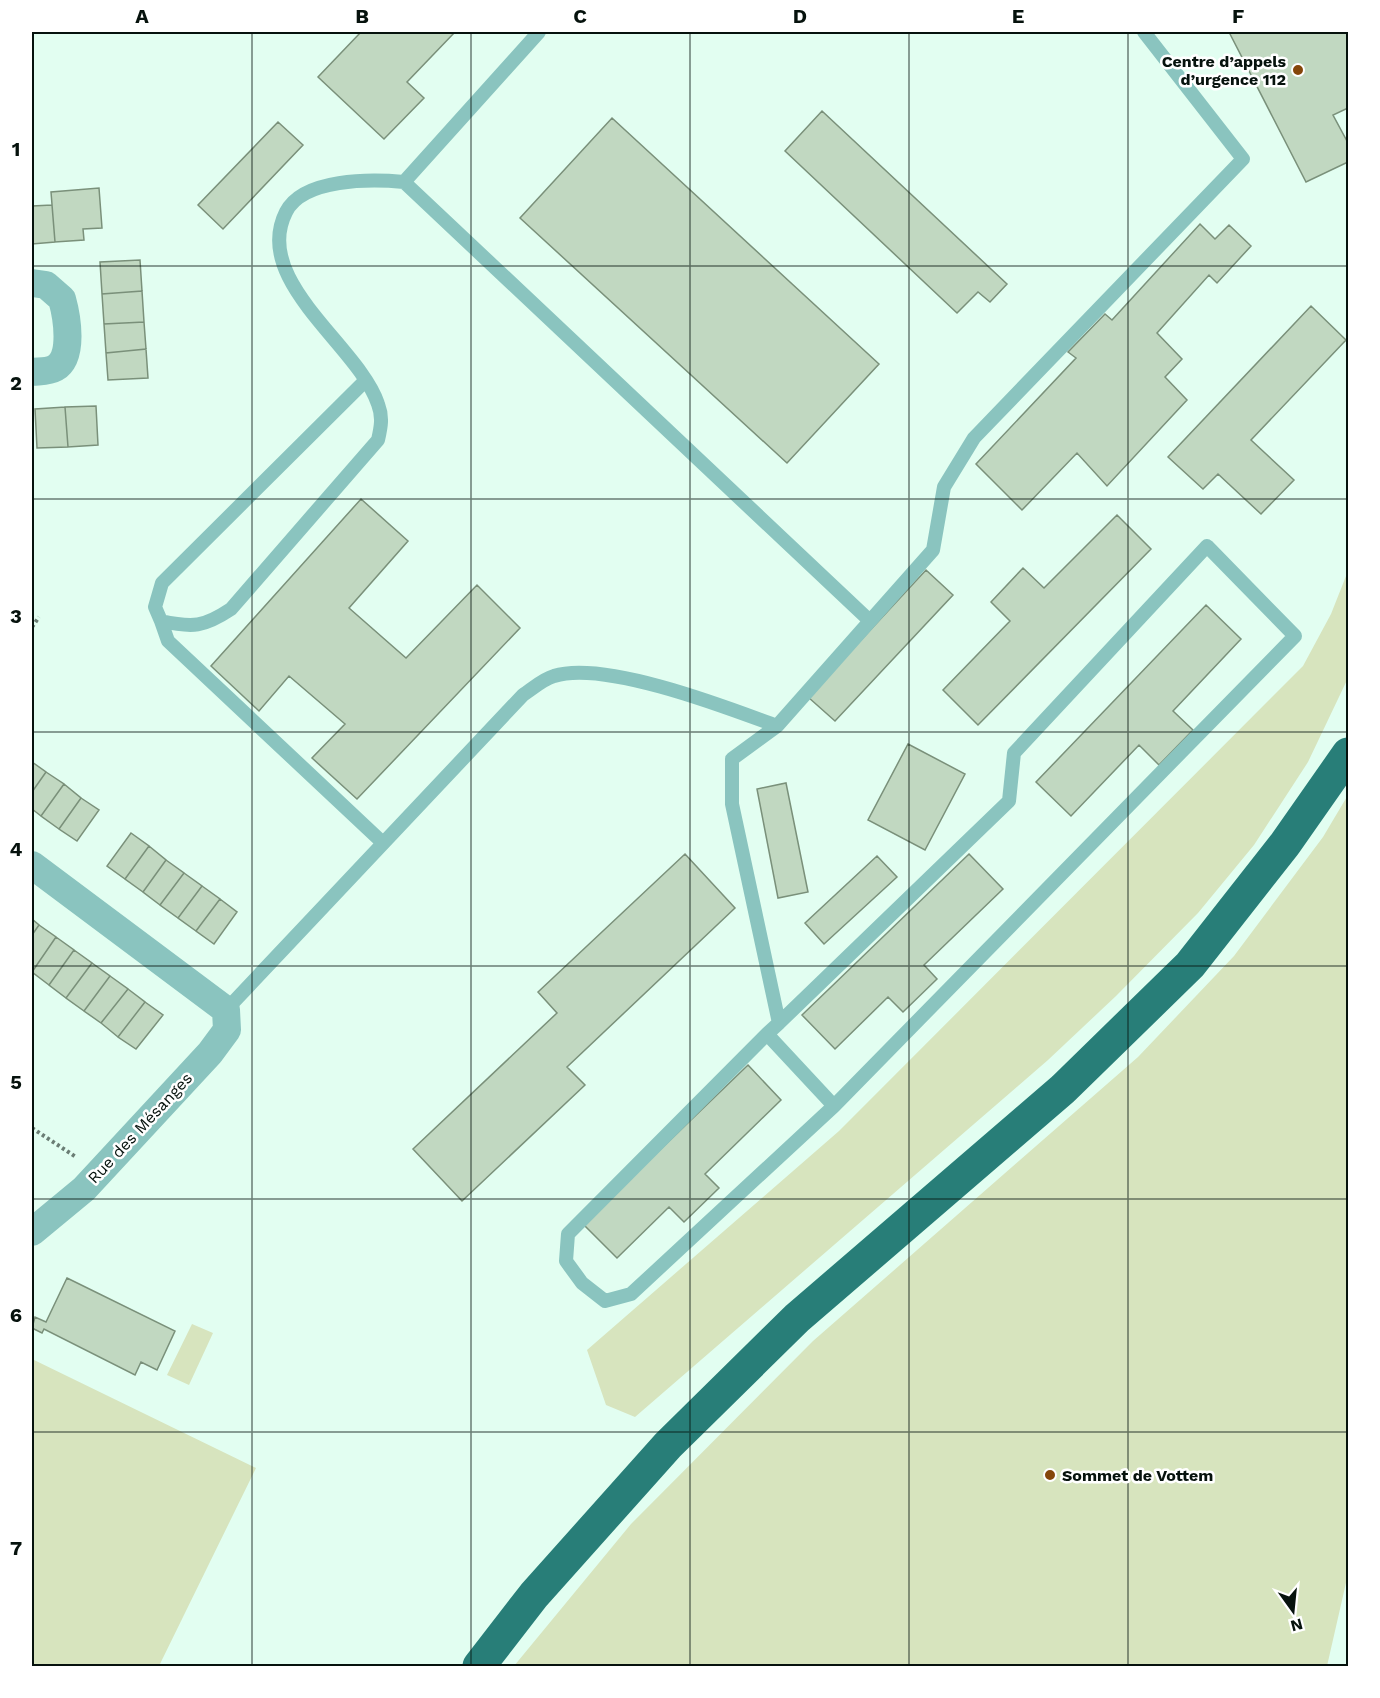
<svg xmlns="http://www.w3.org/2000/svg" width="1380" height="1698" font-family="'Work Sans',sans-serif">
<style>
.green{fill:#d7e4be}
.building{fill:#c1d8c1;stroke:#7a907a;stroke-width:1.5}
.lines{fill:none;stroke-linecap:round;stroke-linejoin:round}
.path{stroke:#6a7d74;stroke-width:4;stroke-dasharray:3 3;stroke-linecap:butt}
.service{stroke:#8ac4bf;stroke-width:14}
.minor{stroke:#8ac4bf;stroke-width:28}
.motorway{stroke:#287e78;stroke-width:33}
.grid{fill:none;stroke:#06120d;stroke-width:1.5;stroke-opacity:0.55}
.poi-dot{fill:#85460a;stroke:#fff;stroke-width:2}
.labels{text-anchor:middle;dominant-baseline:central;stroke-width:5;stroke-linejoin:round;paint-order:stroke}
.poi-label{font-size:16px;font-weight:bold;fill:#06120d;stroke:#fff;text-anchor:end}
.street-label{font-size:16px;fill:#06120d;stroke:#fff}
.neatline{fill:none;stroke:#06120d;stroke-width:2}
.grid-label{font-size:20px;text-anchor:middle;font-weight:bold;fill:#06120d}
</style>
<rect width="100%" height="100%" fill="#e2fef1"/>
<path class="green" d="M1348,571V678L1308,762L1254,845L1198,913L1116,996L1048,1060L635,1417L606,1405L587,1350L839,1131L1303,666L1331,614Z
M1348,795V1574L1327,1666H514L631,1524L813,1341L1138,1057L1234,956L1323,837Z
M192,1324L213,1333L189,1385L167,1375Z
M32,1359L256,1468L159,1666H32Z"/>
<path class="building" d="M361,32H455L407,82L424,98L384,139L318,77Z
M1229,32H1348V108L1333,115L1348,143V162L1306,182Z
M822,111L1007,284L990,302L978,292L957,313L785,151Z
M612,118L879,364L787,463L520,218Z
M278,122L303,145L223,229L198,205Z
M99,188L102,228L83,229L84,240L55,242L51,192Z
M52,205L55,242L32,244V206Z
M1200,224L1215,239L1229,225L1251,246L1217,283L1209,275L1157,333L1182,359L1165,377L1187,400L1107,486L1077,453L1022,510L976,464L1076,358L1068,352L1105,314L1112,320Z
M140,260L142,291L102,294L100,262Z
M142,291L144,322L104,324L102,294Z
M1311,306L1346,340L1251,440L1294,480L1261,514L1218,474L1203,489L1168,457Z
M144,322L146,349L106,353L104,324Z
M146,349L148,378L108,380L106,353Z
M96,406L98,445L68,447L65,407Z
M65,407L68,447L37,448L35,409Z
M361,499L408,541L349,608L406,658L477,585L520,628L357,799L312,758L345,724L289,676L259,711L211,666Z
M1117,515L1151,549L978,725L943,690L1010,621L991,602L1023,568L1044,588Z
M926,570L953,595L835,721L808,697Z
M1206,605L1241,639L1173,711L1193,730L1159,765L1139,745L1071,816L1036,782Z
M908,744L965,774L925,850L868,820Z
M32,762L46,772L32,792Z
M46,772L64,784L41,816L32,809V792Z
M786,783L808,892L778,898L757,789Z
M64,784L81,798L59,829L41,816Z
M81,798L99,810L77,841L59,829Z
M131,833L149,846L125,879L107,866Z
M149,846L166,860L143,892L125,879Z
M685,854L735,908L567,1067L585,1085L462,1201L413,1149L557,1013L538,992Z
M969,854L1003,889L924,965L937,979L903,1012L888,997L835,1049L802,1015Z
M877,856L897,877L824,944L805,923Z
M166,860L184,873L160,905L143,892Z
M184,873L202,886L178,918L160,905Z
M202,886L220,899L196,931L178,918Z
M220,899L237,912L214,944L196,931Z
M32,919L39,925L32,935Z
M39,925L56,937L32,972V935Z
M56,937L74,950L49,985L32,972Z
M74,950L92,963L66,998L49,985Z
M92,963L110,976L84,1011L66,998Z
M110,976L128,989L101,1023L84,1011Z
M128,989L145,1002L118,1037L101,1023Z
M145,1002L163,1015L136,1049L118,1037Z
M748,1065L781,1100L705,1174L719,1188L684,1222L669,1207L617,1258L583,1224Z
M67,1278L175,1331L157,1370L141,1362L135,1375L44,1329L42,1333L32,1328L35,1317L46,1322Z"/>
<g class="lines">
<path class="path" d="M32,627L39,617
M32,1128L76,1157"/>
<path class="service" d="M539,32L404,182L870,621
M365,381L162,583L155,607L161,621C193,628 204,627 231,609L378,440C381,427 383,417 378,404C359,346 251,281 286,212C303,178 371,179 404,182
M161,621L168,641L383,843
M226,1010L523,695C532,689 543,679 554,676C604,660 726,707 777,726
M779,1023L1009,801L1014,753L1207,546L1295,636L834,1106
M767,1034L834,1106L631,1294L605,1301L582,1283L566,1261L568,1234L767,1034L779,1023L732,804V759L777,726L933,550L944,487L974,438L1243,159L1144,32"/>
<path class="minor" d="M32,283L46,285L62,299C67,317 74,357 55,368C48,372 39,371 32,372
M32,865L226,1010L227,1030L210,1053L84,1189L32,1232"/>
<path class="motorway" d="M479,1666L534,1595L668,1445L797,1318L1063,1089L1190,965L1285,844L1348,754"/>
</g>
<path class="grid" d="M252,32V1666M471,32V1666M690,32V1666M909,32V1666M1128,32V1666M32,266H1348M32,499H1348M32,732H1348M32,966H1348M32,1199H1348M32,1432H1348"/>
<g class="poi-dot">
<circle cx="1298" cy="70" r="6"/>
<circle cx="1050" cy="1475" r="6"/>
</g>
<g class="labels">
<g class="poi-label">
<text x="1286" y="61">Centre d’appels<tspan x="1286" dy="18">d’urgence 112</tspan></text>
<text x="1062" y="1475" text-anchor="start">Sommet de Vottem</text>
</g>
<g class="street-label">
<text transform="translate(140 1128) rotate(-47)">Rue des Mésanges</text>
</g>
</g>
<rect width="1380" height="1698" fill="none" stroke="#ffffff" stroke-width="66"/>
<g transform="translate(1293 1611) rotate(165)" stroke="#ffffff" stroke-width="4.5" paint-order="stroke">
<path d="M0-4.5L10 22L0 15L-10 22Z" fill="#06120d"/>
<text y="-9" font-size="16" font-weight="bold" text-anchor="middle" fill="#06120d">N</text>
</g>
<rect x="33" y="33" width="1314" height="1632" class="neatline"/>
<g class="grid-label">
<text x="142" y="23">A</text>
<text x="362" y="23">B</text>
<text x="580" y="23">C</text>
<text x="800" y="23">D</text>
<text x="1018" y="23">E</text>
<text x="1238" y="23">F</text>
<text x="16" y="156">1</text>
<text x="16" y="390">2</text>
<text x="16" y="623">3</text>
<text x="16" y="856">4</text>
<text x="16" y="1089">5</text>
<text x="16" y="1322">6</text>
<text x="16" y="1555">7</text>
</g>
</svg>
